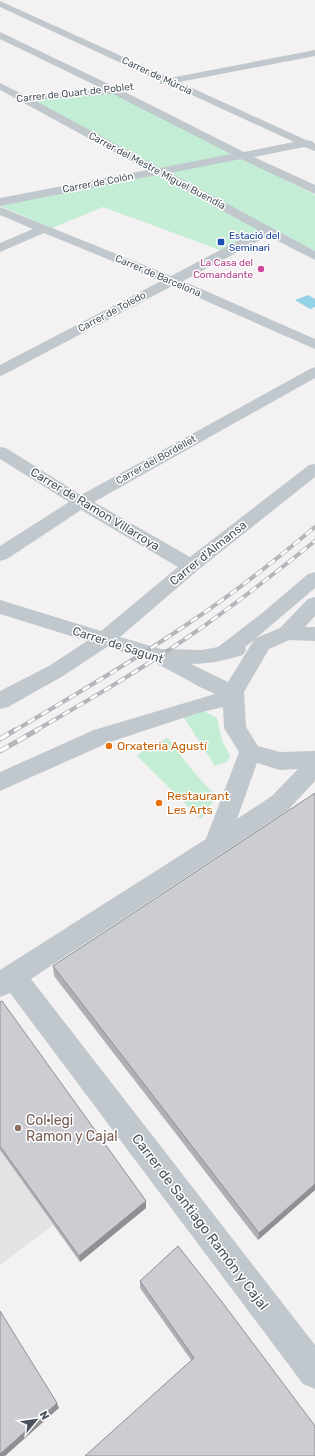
<svg xmlns="http://www.w3.org/2000/svg" width="315" height="1456" font-family="Rubik,sans-serif">
<style>
.education{fill:#e4e2e2}
.green{fill:#c3edd5}
.water{fill:#93d2e7}
.lines{fill:none;stroke-linecap:round;stroke-linejoin:round}
.minor{fill:#c0c8ce;fill-rule:evenodd}
.rail-far1-casing{stroke:#b4b6bb;stroke-width:4}
.rail-casing{stroke:#b4b6bb;stroke-width:5}
.rail-far1{stroke:#fff;stroke-width:2.5;stroke-dasharray:8;stroke-linecap:butt}
.rail{stroke:#fff;stroke-width:3.5;stroke-dasharray:10;stroke-linecap:butt}
.wall{fill:#afb0b5}
.shaded-wall{fill:#8e9094}
.building{fill:#cbcdd3;stroke:#8e9094}
.transit-dot{fill:#1a4fb4;stroke:#fff;stroke-width:1.5}
.hotel-dot{fill:#d1479c;stroke:#fff;stroke-width:1.5}
.food-dot{fill:#e8710a;stroke:#fff;stroke-width:1.5}
.education-dot{fill:#8d6e63;stroke:#fff;stroke-width:1.5}
.labels{text-anchor:middle;dominant-baseline:central;stroke-width:3;stroke-linejoin:round;paint-order:stroke}
.far-street-label{font-size:10px;fill:#4a535d;stroke:#fff}
.far-transit-label{font-size:10px;fill:#164399;stroke:#fff;text-anchor:start}
.far-hotel-label{font-size:10px;fill:#b23c85;stroke:#fff;text-anchor:end}
.street-label{font-size:12px;fill:#4a535d;stroke:#fff}
.food-label{font-size:12px;fill:#c56008;stroke:#fff;text-anchor:start}
.near-education-label{font-size:14px;fill:#785e54;stroke:#fff;text-anchor:start}
.near-street-label{font-size:14px;fill:#4a535d;stroke:#fff}
</style>
<rect width="100%" height="100%" fill="#f3f1f1"/>
<path class="education" d="M0,1011L2,1153L53,1225L0,1265Z"/>
<path class="green" d="M112,92L234,155L160,169L29,99Z
M240,157L315,195V251L165,172Z
M157,172L260,230L220,250L103,207L52,228L0,206V204Z
M204,711L217,718L222,740L230,756L227,762L215,766L183,716Z
M168,738C183,759 198,779 217,796L201,819L137,756L151,745Z"/>
<path class="water" d="M308,295L315,299V307L310,309L295,300Z"/>
<g class="lines">
<path class="minor" d="M0,1L170,78L315,50V56L179,82L306,140L312,141L315,144V151L304,147L254,157L315,185V194L241,159L170,173L315,251V260L268,236L183,281L315,339V349L172,286L5,374L0,376V365L161,281L44,233L0,252V243L33,229L0,215V207L171,276L258,230L157,175L0,206V198L147,170L0,90V83L24,95L103,89L0,39V32L119,89L244,152L294,142L168,84H160V81L0,7ZM113,94L231,154L160,168L34,100Z
M315,367V378L94,502L190,557L309,465L315,464V477L198,570L120,637L161,649L202,650L218,647L261,614L308,574L315,572V588L256,638L280,628L308,599L315,597V616L305,627H315V641L289,640L269,649L244,692L246,727L258,746L280,752L315,751V781L288,810L31,979L315,1345V1389L303,1384L10,993L0,997V970L206,839L239,752L224,728L223,707L198,713L110,742L0,791V772L94,730L215,694L202,688L152,661L107,647L63,676L8,707L0,709V691L49,666L87,641L0,614V600L101,631L178,567L81,510L7,559L0,561V546L69,502L0,459V447L6,448L81,495L310,369ZM254,640L228,682L191,664C209,664 226,660 243,655L246,650L245,647ZM257,763L280,770L298,769L272,796L237,819Z"/>
<g class="rail-far1-casing">
<path id="rail-far1" d="M14,731C74,695 134,661 192,621C234,593 277,559 315,527
M35,731C87,701 139,671 188,637C232,607 274,574 315,541"/>
</g>
<g class="rail-casing">
<path id="rail" d="M0,739L15,730
M0,751L37,730"/>
</g>
<use href="#rail-far1" class="rail-far1"/>
<use href="#rail" class="rail"/>
</g>
<path class="wall" d="M53,966L315,1190L258,1240L54,976Z
M0,1002L146,1201V1208L80,1262L0,1150Z
M140,1281L315,1426L191,1360L140,1288Z"/>
<path class="shaded-wall" d="M315,1184V1190L258,1240L259,1233Z
M146,1201V1208L80,1262L79,1256Z
M57,1403L59,1408L5,1456H0V1454Z"/>
<path class="building" d="M315,793V1184L259,1233L53,966Z
M2,1001L146,1201L79,1256L0,1146V1002Z
M178,1246L222,1302L315,1426V1456H85L194,1358L140,1281Z
M0,1311L57,1403L0,1454Z"/>
<rect class="transit-dot" x="217" y="238" width="8" height="8" rx="2"/>
<circle class="hotel-dot" cx="261" cy="269" r="4"/>
<g class="food-dot">
<circle cx="109" cy="746" r="4"/>
<circle cx="159" cy="803" r="4"/>
</g>
<circle class="education-dot" cx="18" cy="1128" r="4"/>
<g class="labels">
<g class="far-street-label">
<text transform="translate(157 76) rotate(25)">Carrer de Múrcia</text>
<text transform="translate(75 93) rotate(-6)">Carrer de Quart de Poblet</text>
<text transform="translate(157 171) rotate(28)">Carrer del Mestre Miguel Buendía</text>
<text transform="translate(98 183) rotate(-11)">Carrer de Colón</text>
<text transform="translate(158 276) rotate(23)">Carrer de Barcelona</text>
<text transform="translate(112 312) rotate(-28)">Carrer de Toledo</text>
<text transform="translate(156 460) rotate(-29)">Carrer del Bordellet</text>
</g>
<g class="far-transit-label">
<text x="229" y="236">Estació del<tspan x="229" dy="12">Seminari</tspan></text>
</g>
<g class="far-hotel-label">
<text x="253" y="263">La Casa del<tspan x="253" dy="12">Comandante</tspan></text>
</g>
<g class="street-label">
<text transform="translate(95 509) rotate(31)">Carrer de Ramon Villarroya</text>
<text transform="translate(208 553) rotate(-39)">Carrer d'Almansa</text>
<text transform="translate(118 645) rotate(18)">Carrer de Sagunt</text>
</g>
<g class="food-label">
<text x="117" y="746">Orxateria Agustí</text>
<text x="167" y="796">Restaurant<tspan x="167" dy="14">Les Arts</tspan></text>
</g>
<g class="near-education-label">
<text x="26" y="1120">Col·legi<tspan x="26" dy="16">Ramon y Cajal</tspan></text>
</g>
<g class="near-street-label">
<text transform="translate(200 1222) rotate(53)">Carrer de Santiago Ramón y Cajal</text>
</g>
</g>
<g transform="translate(36 1420) rotate(61)" stroke="#ffffff" stroke-width="3" paint-order="stroke">
<path d="M0-3L7 15L0 10L-7 15Z" fill="#4a535d"/>
<text y="-6" font-size="11" font-weight="bold" text-anchor="middle" fill="#4a535d">N</text>
</g>
</svg>
